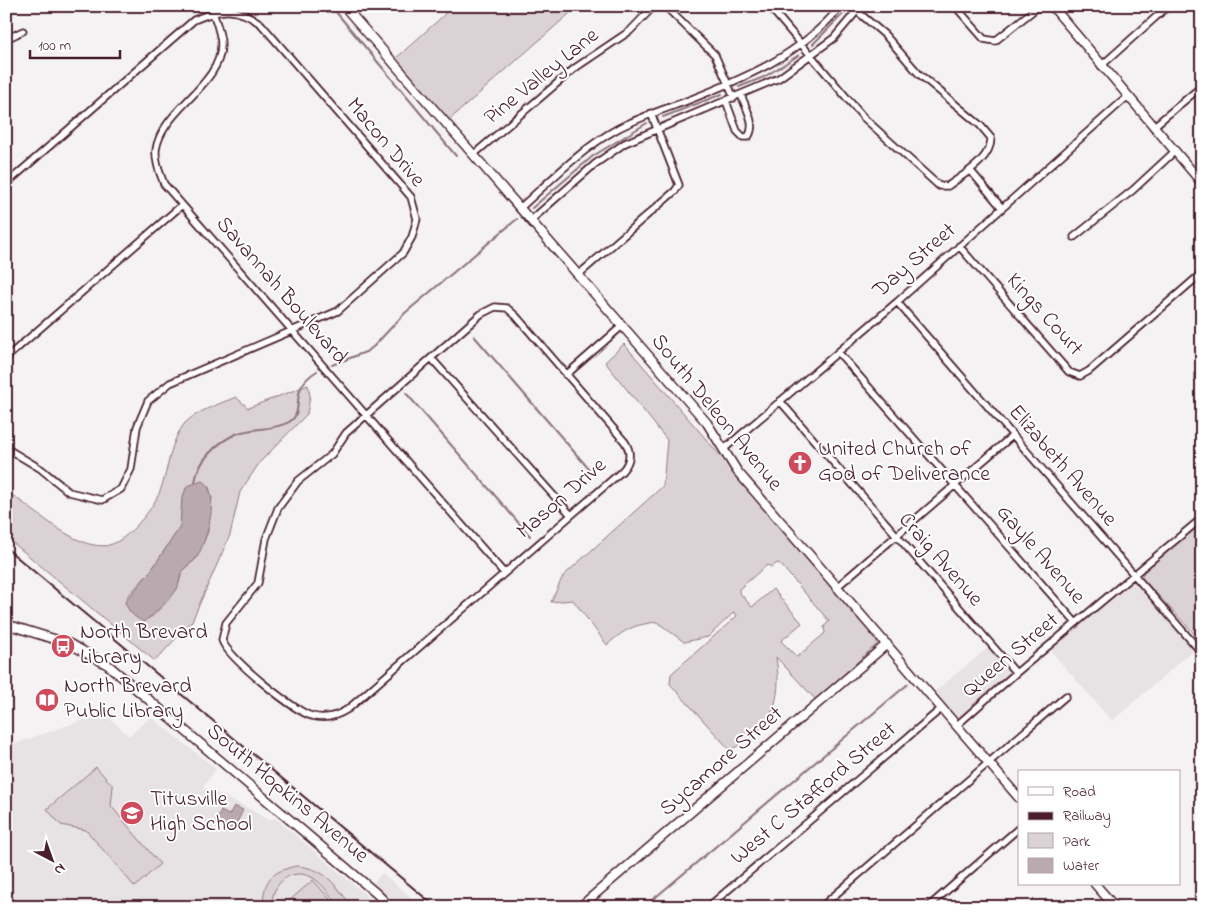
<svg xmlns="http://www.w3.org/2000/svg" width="1208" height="913" font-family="'Indie Flower',sans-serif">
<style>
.built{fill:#e7e2e3}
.green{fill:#dbd2d5;stroke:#927880;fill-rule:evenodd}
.water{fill:#baa9ae;stroke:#8d727a}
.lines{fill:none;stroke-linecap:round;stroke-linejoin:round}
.stream{stroke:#8d727a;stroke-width:2}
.minor-casing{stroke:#4a1f2b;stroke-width:9}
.tertiary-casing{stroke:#4a1f2b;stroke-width:11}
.minor{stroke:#fff;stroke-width:5.5}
.tertiary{stroke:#fff;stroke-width:8}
.rail{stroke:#4a1f2b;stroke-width:2}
.labels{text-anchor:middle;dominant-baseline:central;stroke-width:4;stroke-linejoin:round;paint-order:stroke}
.street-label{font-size:22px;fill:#4a1f2b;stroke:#fff}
.poi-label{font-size:22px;fill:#4a1f2b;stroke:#fff;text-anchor:start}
</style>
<rect width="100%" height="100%" fill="#f4f2f2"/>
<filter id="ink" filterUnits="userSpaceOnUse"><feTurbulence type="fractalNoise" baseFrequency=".02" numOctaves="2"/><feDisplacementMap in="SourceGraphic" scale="10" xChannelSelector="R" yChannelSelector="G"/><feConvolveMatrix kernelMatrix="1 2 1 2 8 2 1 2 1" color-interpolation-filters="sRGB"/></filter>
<g filter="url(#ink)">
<path class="built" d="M1134,579L1195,649L1112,721L1050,650Z
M989,647L1011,672L957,720L933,693Z
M106,715L129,736L151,717L216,769L203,787L250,809L269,821L275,818L380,907H6V747L80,721Z
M382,873L422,907H394L372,885Z"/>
<path class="green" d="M450,6H578L448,121L394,60L443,16Z
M624,344L880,641L816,700L776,657C783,702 772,730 730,750L670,684L671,674L737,616L734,612L708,637L684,642L657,622C633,625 625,629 607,645L573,600L551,602L563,576L663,486L667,440L605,362ZM777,563L780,564L829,621L824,627L825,633L797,657L781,641L802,623L773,589L752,607L739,592V589L767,565L772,567Z
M308,385L310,396L307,414L260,462L240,492L230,535L192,621L155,661L6,537V491C33,508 56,532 86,543C91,545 104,547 109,545C127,541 154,508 160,491C169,469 169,442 185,423C198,410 220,404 236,397L248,408ZM187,486L209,487L212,498L208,532L196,559L183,570L177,589L153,616L147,619L127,597L150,572L180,527L182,499Z
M1200,524L1202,526V642L1141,577L1145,570Z
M96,767L113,786L111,806L160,864L135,887L86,830L61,825L47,809Z
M296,866C327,868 334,885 353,907H340C332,898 325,887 316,880C295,864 270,882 272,907H255L260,903L263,905C264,879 271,872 296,866Z
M313,880L337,907H282Z"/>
<path class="water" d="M202,481C222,492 206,542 197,557C194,562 186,565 183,570C179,575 180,583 177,589C169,602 155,612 144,622C135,618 128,612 125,602L150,572L180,527L182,499L187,486Z
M234,806L243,810L233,831L215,823L221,811L229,815Z"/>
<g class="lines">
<path class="stream" d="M331,6L456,156
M813,44L851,6
M739,87L764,77L799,55
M663,117L722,94
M532,208L593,156L647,123
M474,336L595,476
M332,365L368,351L374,346L405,313L517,219
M406,393L530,536
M195,482C198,461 216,443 236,434C252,427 273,431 289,422C307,411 286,390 317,371
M644,907L908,684"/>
<g class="minor-casing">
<path id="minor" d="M211,6C214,17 221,32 221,44C222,85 161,110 156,150C155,162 160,173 164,184L504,573
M665,6L715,55L734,98
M769,6L863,117L939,186H948C964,174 991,160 991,138L980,125L919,74L885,35L858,12
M955,6L984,39L995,41L1039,6
M6,39L23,31
M1101,66L1166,8
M726,101L737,131L743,137H748C757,125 746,108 741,95
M1153,127L1202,86
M473,155L575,68L630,31L654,6
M970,170L1002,208
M6,184L194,20C222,8 236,6 261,24L411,197L417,219L412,237L403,253L338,311L170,383L148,401L137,427L131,469L121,489L102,500L69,492L41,469L6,448
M520,208C550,181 581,149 617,129C638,118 662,110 684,102C743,79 800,56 841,6
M530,221L595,164L625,143L779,78L834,38L861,6
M1074,237L1133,190L1174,152
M959,246L1069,372L1080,376L1089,371L1202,273
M578,275L675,191L679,185L651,113
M897,302L1202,653
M495,307L507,308L516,316L625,442C632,453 630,463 621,472L348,709C337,716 325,720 312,716C295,712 226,656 222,640L226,623L258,583L266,539L278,508L298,481L332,454L346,433L481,314Z
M838,352L1076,623
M6,358L182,205
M432,359L571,515
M566,375L622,326
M780,401L1016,673
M724,449L897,302L1127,97
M838,586L1012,436
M957,725L1016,673L1202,518
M708,907L942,708
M821,907L1066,696
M928,907L1019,828"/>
</g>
<g class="tertiary-casing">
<path id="tertiary" d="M344,6L707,423L737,471L1019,798
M1052,6L1202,183
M6,622L12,626L70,644L108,665L377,894L390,907
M1095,884L1115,907
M580,907L887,644"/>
</g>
<use href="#minor" class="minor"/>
<use href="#tertiary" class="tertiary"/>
<path class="rail" d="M6,548L436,907"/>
</g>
</g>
<defs>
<g id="church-disc" transform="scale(1.25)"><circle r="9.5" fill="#d1495b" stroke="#fff"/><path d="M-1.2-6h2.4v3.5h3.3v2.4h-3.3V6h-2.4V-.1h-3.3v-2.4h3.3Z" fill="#fff"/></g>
<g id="bus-disc" transform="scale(1.25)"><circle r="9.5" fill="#d1495b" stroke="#fff"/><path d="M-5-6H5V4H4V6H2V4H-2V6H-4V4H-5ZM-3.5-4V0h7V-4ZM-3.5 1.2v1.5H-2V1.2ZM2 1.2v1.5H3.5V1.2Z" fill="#fff"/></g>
<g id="library-disc" transform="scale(1.25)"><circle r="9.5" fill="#d1495b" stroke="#fff"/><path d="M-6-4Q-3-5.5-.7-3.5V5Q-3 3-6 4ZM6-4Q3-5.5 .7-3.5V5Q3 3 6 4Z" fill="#fff"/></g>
<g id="school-disc" transform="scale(1.25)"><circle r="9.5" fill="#d1495b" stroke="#fff"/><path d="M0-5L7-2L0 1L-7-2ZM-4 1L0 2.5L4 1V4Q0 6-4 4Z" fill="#fff"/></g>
</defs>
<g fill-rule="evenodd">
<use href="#church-disc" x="800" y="463"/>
<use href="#bus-disc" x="63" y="646"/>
<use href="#library-disc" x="47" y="700"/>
<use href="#school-disc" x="132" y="813"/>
</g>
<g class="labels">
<g class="street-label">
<text transform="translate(542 77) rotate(-39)">Pine Valley Lane</text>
<text transform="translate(385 143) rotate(50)">Macon Drive</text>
<text transform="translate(915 261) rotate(-41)">Day Street</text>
<text transform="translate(281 291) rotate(49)">Savannah Boulevard</text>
<text transform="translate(1044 315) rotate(48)">Kings Court</text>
<text transform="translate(716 413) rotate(51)">South Deleon Avenue</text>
<text transform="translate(1062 466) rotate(49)">Elizabeth Avenue</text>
<text transform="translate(562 499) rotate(-41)">Mason Drive</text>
<text transform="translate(1040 555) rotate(49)">Gayle Avenue</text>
<text transform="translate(940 560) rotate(49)">Craig Avenue</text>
<text transform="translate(1011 656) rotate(-40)">Queen Street</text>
<text transform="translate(722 762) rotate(-41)">Sycamore Street</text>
<text transform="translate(287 794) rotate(40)">South Hopkins Avenue</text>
<text transform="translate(814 794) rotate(-40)">West C Stafford Street</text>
</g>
<g class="poi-label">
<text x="818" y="450">United Church of<tspan x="818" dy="25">God of Deliverance</tspan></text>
<text x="80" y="633">North Brevard<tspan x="80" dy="25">Library</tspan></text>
<text x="64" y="687">North Brevard<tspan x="64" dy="25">Public Library</tspan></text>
<text x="150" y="800">Titusville<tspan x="150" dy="25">High School</tspan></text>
</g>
</g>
<rect width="1208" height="913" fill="none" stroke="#fff" stroke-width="25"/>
<rect x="12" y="12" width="1183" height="888" fill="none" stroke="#4a1f2b" stroke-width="2" filter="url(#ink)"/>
<rect x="1018" y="770" width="162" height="115" fill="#ffffff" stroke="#b7a5aa"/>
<rect x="1028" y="787" width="25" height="8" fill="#ffffff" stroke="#b7a5aa"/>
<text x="1063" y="796" font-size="15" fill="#4a1f2b">Road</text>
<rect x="1028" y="812" width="25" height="8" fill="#4a1f2b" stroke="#b7a5aa"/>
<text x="1063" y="820" font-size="15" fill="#4a1f2b">Railway</text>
<rect x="1028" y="833" width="25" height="15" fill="#dbd2d5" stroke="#b7a5aa"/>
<text x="1063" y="846" font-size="15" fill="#4a1f2b">Park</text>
<rect x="1028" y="858" width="25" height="15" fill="#baa9ae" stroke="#b7a5aa"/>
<text x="1063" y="870" font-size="15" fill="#4a1f2b">Water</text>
<g transform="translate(52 860) rotate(139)" stroke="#ffffff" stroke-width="4" paint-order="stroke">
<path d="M0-4L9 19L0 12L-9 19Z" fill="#4a1f2b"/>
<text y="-8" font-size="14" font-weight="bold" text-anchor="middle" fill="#4a1f2b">N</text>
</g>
<path d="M30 50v8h90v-8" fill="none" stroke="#4a1f2b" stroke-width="2.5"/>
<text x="38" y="50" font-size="15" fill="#4a1f2b" stroke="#ffffff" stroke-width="4" paint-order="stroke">100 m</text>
</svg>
